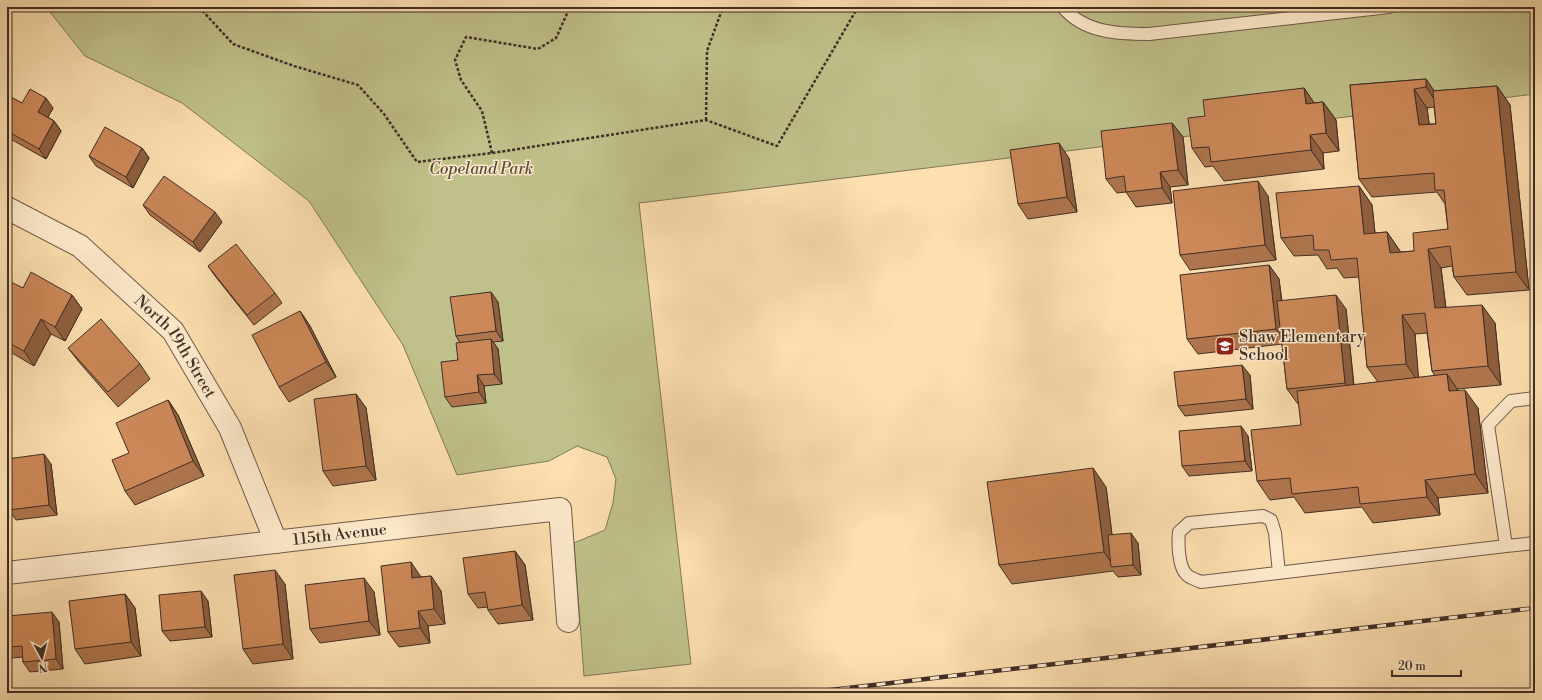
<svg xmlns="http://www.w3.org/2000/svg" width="1542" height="700" font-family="'Libre Bodoni',serif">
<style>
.green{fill:#c0c18a;stroke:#807858}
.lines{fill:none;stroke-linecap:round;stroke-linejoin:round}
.lane-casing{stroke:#6e5a49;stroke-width:14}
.street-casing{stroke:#6e5a49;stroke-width:24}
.path{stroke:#3f2e27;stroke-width:2.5;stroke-dasharray:3 2;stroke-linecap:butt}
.lane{stroke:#feeacc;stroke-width:12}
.street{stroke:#feeacc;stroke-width:22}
.rail-casing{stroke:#3f2e27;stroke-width:4.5}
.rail{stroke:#feeacc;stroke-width:3;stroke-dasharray:9;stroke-linecap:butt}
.wall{fill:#af754c;stroke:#3f2e27;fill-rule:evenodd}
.shaded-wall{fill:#8f5f3e;stroke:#3f2e27}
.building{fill:#cc8858;stroke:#3f2e27}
.labels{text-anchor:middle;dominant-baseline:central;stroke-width:3;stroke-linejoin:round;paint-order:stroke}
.park-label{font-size:16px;font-style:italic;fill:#594b3b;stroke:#feeacc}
.poi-label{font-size:16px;fill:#3f2e27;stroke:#feeacc;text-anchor:start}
.street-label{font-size:16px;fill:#3f2e27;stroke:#feeacc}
</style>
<rect width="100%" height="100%" fill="#fddfb0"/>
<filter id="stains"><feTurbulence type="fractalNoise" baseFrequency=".005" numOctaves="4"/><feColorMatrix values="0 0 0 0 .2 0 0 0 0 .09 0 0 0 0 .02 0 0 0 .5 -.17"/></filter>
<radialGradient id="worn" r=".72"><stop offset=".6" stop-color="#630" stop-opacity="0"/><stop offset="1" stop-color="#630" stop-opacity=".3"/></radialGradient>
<path class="green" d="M46,7H1535V94L639,203L691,664L584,676L574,543L605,530L613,503L616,479L607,457L577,446L549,461L457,475L403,345L309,201L182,103L85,56Z"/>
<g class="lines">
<g class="lane-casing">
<path id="lane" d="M1063,7C1084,33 1119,34 1149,34L1389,7
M1535,398L1511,401L1488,425L1506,546L1535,543
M1279,573L1275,533L1271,520L1263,516L1189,523L1179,532C1178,543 1178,567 1187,575C1190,578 1197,580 1201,582L1506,546"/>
</g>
<g class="street-casing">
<g id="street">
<path id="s1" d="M7,208L80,246L173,331L230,428L276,542"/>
<path id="s2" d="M7,573L560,509L568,621"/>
</g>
</g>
<path class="path" d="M199,7L233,44L294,66L358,85L384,114L417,162L492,153L706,120L777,146L858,7
M706,120L707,51L723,7
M492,153L482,111L461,80L455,60L466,37L538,49L556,38L570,7"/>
<use href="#lane" class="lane"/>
<use href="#street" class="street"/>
<g class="rail-casing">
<path id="rail" d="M805,693L1535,608"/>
</g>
<use href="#rail" class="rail"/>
</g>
<path class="wall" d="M1426,79L1434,91L1497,86L1510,105L1529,290L1467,295L1454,277L1452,266L1441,268L1446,308L1495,323L1501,385L1457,389L1478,408L1488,493L1438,498L1440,515L1373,523L1362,507L1305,513L1294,497L1270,500L1257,481L1301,425L1299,404H1298L1287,389L1282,344L1198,354L1187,339L1269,265L1279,279L1282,301L1346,309L1354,385L1378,382L1367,367L1359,277L1344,278L1337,268L1327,269L1318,255L1294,256L1281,238L1359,186L1372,205L1375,233L1387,232L1400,251V252L1414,251L1448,229L1445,204L1437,192L1372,197L1359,179L1350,85ZM1434,107L1436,124H1429L1427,108ZM1427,333L1432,371L1435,376L1418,378L1415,334Z
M1304,88L1314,103L1323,102L1336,120L1339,151L1323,153L1324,169L1224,181L1213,166L1205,167L1192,148L1205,116Z
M7,95L22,103L53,108L48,117L54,121L61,131L46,159L7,137Z
M1172,123L1183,137L1188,185L1170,187L1172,203L1136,207L1126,192L1117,193L1106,179Z
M142,148L149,158L133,188L96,166L89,156Z
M1069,158L1077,212L1028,219L1018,204Z
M1268,196L1276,260L1190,270L1180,255Z
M143,205L222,222L200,252L150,215Z
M208,266L275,293L282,303L254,325L215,276Z
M7,285L23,288L72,295L82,309L65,341L51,334L34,366L7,350Z
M498,302L503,341L493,342L498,349L502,384L484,386L486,403L452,407L445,397L458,360L460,343L456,336Z
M300,311L310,326L336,377L289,402L279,387Z
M68,348L140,364L150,379L118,407L79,362Z
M1250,375L1253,409L1185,416L1178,406Z
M356,394L366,408L376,480L333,486L323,471Z
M168,400L178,415L204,476L135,505L125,491L129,453Z
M1248,436L1252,471L1189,476L1182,466Z
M51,464L57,515L16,520L9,510Z
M1106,487L1112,535L1138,543L1141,575L1118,577L1113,571L1012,584L999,565Z
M515,551L525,565L533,620L498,624L488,610V607L478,608L468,594Z
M431,576L441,591L445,624L428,626L430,643L399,647L388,632L421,577Z
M285,584L293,659L253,664L243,649Z
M374,592L380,635L320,643L310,629Z
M125,594L135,608L141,656L85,664L75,649Z
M208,601L212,637L170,641L162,631Z
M7,616L59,622L63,669L30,672L23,662V657L12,658L7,650Z"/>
<path class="shaded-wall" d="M1426,79L1439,98V106L1426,87Z
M1497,86L1510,105L1529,290L1516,272Z
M1304,88L1317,107L1306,104Z
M1414,89L1427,108L1432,144L1419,125Z
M46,98L53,108L45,122L38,112Z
M1323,102L1336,120L1339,151L1326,133Z
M54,121L61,131L46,159L39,149Z
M1172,123L1183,137L1188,185L1178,170Z
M1310,135L1323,153L1324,169L1311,150Z
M1059,143L1069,158L1077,212L1067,197Z
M142,148L149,158L133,188L126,177Z
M1160,172L1170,187L1172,203L1162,188Z
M1258,181L1268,196L1276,260L1265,245Z
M1359,186L1372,205L1377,252L1364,234Z
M215,212L222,222L200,252L193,242Z
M1387,232L1400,251L1402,272L1390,253Z
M1428,249L1441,268L1448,327L1435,308Z
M1269,265L1279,279L1286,344L1276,329Z
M491,292L498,302L503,341L496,331Z
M72,295L82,309L65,341L55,327Z
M1336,295L1346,309L1355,398L1345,383Z
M1482,305L1495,323L1501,385L1488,366Z
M300,311L310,326L336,377L326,362Z
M1402,315L1415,334L1419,383L1406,364Z
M41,319L51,334L34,366L24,351Z
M491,339L498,349L502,384L494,374Z
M1242,365L1250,375L1253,409L1246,399Z
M1447,374L1460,393L1449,391Z
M477,375L484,386L486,403L479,392Z
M1465,390L1478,408L1488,493L1475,474Z
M356,394L366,408L376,480L366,466Z
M168,400L178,415L204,476L193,461Z
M1241,426L1248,436L1252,471L1245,461Z
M44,454L51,464L57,515L49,505Z
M1093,468L1106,487L1116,566L1114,567L1104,552Z
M1425,480L1438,498L1440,515L1427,497Z
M1131,533L1138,543L1141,575L1133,565Z
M515,551L525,565L533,620L522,605Z
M411,562L421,577L412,578Z
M275,570L285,584L293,659L283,644Z
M431,576L441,591L445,624L434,609Z
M364,578L374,592L380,635L369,621Z
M201,591L208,601L212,637L205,627Z
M125,594L135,608L141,656L131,642Z
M418,611L428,626L430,643L420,628Z
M52,612L59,622L63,669L56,659Z"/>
<path class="building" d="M1426,79V87L1414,89L1419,125L1436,124L1433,91L1497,86L1516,272L1454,277L1450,246L1428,249L1435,308L1482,305L1488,366L1432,371L1425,313L1402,315L1406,364L1367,367L1357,258L1331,260L1329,250H1314L1313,235L1281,238L1276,193L1359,186L1364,234L1387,232L1390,253L1414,251L1413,233L1448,229L1444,190H1435L1434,173L1359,179L1350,85Z
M1304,88L1306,104L1323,102L1326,133L1310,135L1311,150L1211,162L1209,147L1192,148L1188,118L1205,116L1203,100Z
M30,89L46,98L38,112L54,121L39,149L7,131V95L22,103Z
M1172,123L1178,170L1160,172L1162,188L1126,192L1124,176L1106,179L1101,131Z
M105,127L142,148L126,177L89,156Z
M1059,143L1067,197L1018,204L1010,150Z
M164,176L215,212L193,242L143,205Z
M1258,181L1265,245L1180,255L1173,191Z
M236,244L275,293L247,315L208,266Z
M1269,265L1276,329L1187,339L1180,275Z
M31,272L72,295L55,327L41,319L24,351L7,342V285L9,281L23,288Z
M491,292L496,331L456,336L450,297Z
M1336,295L1345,383L1287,389L1277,301Z
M300,311L326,362L279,387L252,335Z
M101,319L140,364L108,392L68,348Z
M491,339L494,374L477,375L479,392L445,397L441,362L458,360L456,343Z
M1242,365L1246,399L1178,406L1174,372Z
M1447,374L1449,391L1465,390L1475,474L1425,480L1427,497L1360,504L1358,487L1292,494L1290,478L1257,481L1251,430L1301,425L1297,391Z
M356,394L366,466L323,471L314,399Z
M168,400L193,461L125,491L112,460L129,453L116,423Z
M1241,426L1245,461L1182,466L1179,431Z
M44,454L49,505L9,510L7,489V459Z
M1093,468L1104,552L999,565L987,482Z
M1131,533L1133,565L1111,567L1108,535Z
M515,551L522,605L488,610L485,592L468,594L463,558Z
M411,562L412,578L431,576L434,609L418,611L420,628L388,632L381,566Z
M275,570L283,644L243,649L234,575Z
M364,578L369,621L310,629L305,585Z
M201,591L205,627L162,631L159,595Z
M125,594L131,642L75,649L69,601Z
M52,612L56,659L23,662L22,646L7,647V616Z"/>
<defs>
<g id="school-square" transform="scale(1)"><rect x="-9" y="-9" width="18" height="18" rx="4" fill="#8f2418" stroke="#feeacc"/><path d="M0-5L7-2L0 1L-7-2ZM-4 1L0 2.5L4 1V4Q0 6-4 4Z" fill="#fff"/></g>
</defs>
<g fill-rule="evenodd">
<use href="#school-square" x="1225" y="346"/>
</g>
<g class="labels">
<g class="park-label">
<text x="481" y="169">Copeland Park</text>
</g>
<g class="poi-label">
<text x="1239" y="337">Shaw Elementary<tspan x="1239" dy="18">School</tspan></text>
</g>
<g class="street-label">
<text stroke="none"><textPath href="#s1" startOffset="222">North 19th Street</textPath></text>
<text stroke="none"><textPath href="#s2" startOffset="335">115th Avenue</textPath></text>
</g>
</g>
<rect width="1542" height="700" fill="none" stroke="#fddfb0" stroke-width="24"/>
<rect x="8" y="8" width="1526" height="684" fill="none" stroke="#3f2e27" stroke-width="2"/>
<rect x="12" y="12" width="1518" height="676" fill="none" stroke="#3f2e27"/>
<g transform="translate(42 658) rotate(173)" stroke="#feeacc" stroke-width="3" paint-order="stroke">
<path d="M0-3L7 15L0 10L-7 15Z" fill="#3f2e27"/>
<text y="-6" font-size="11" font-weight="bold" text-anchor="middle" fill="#3f2e27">N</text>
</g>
<path d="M1392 670v6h69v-6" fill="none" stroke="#3f2e27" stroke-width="2"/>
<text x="1398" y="670" font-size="12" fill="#3f2e27" stroke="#feeacc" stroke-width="3" paint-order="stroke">20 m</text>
<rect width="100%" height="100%" filter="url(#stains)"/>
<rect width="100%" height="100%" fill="url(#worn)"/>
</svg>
